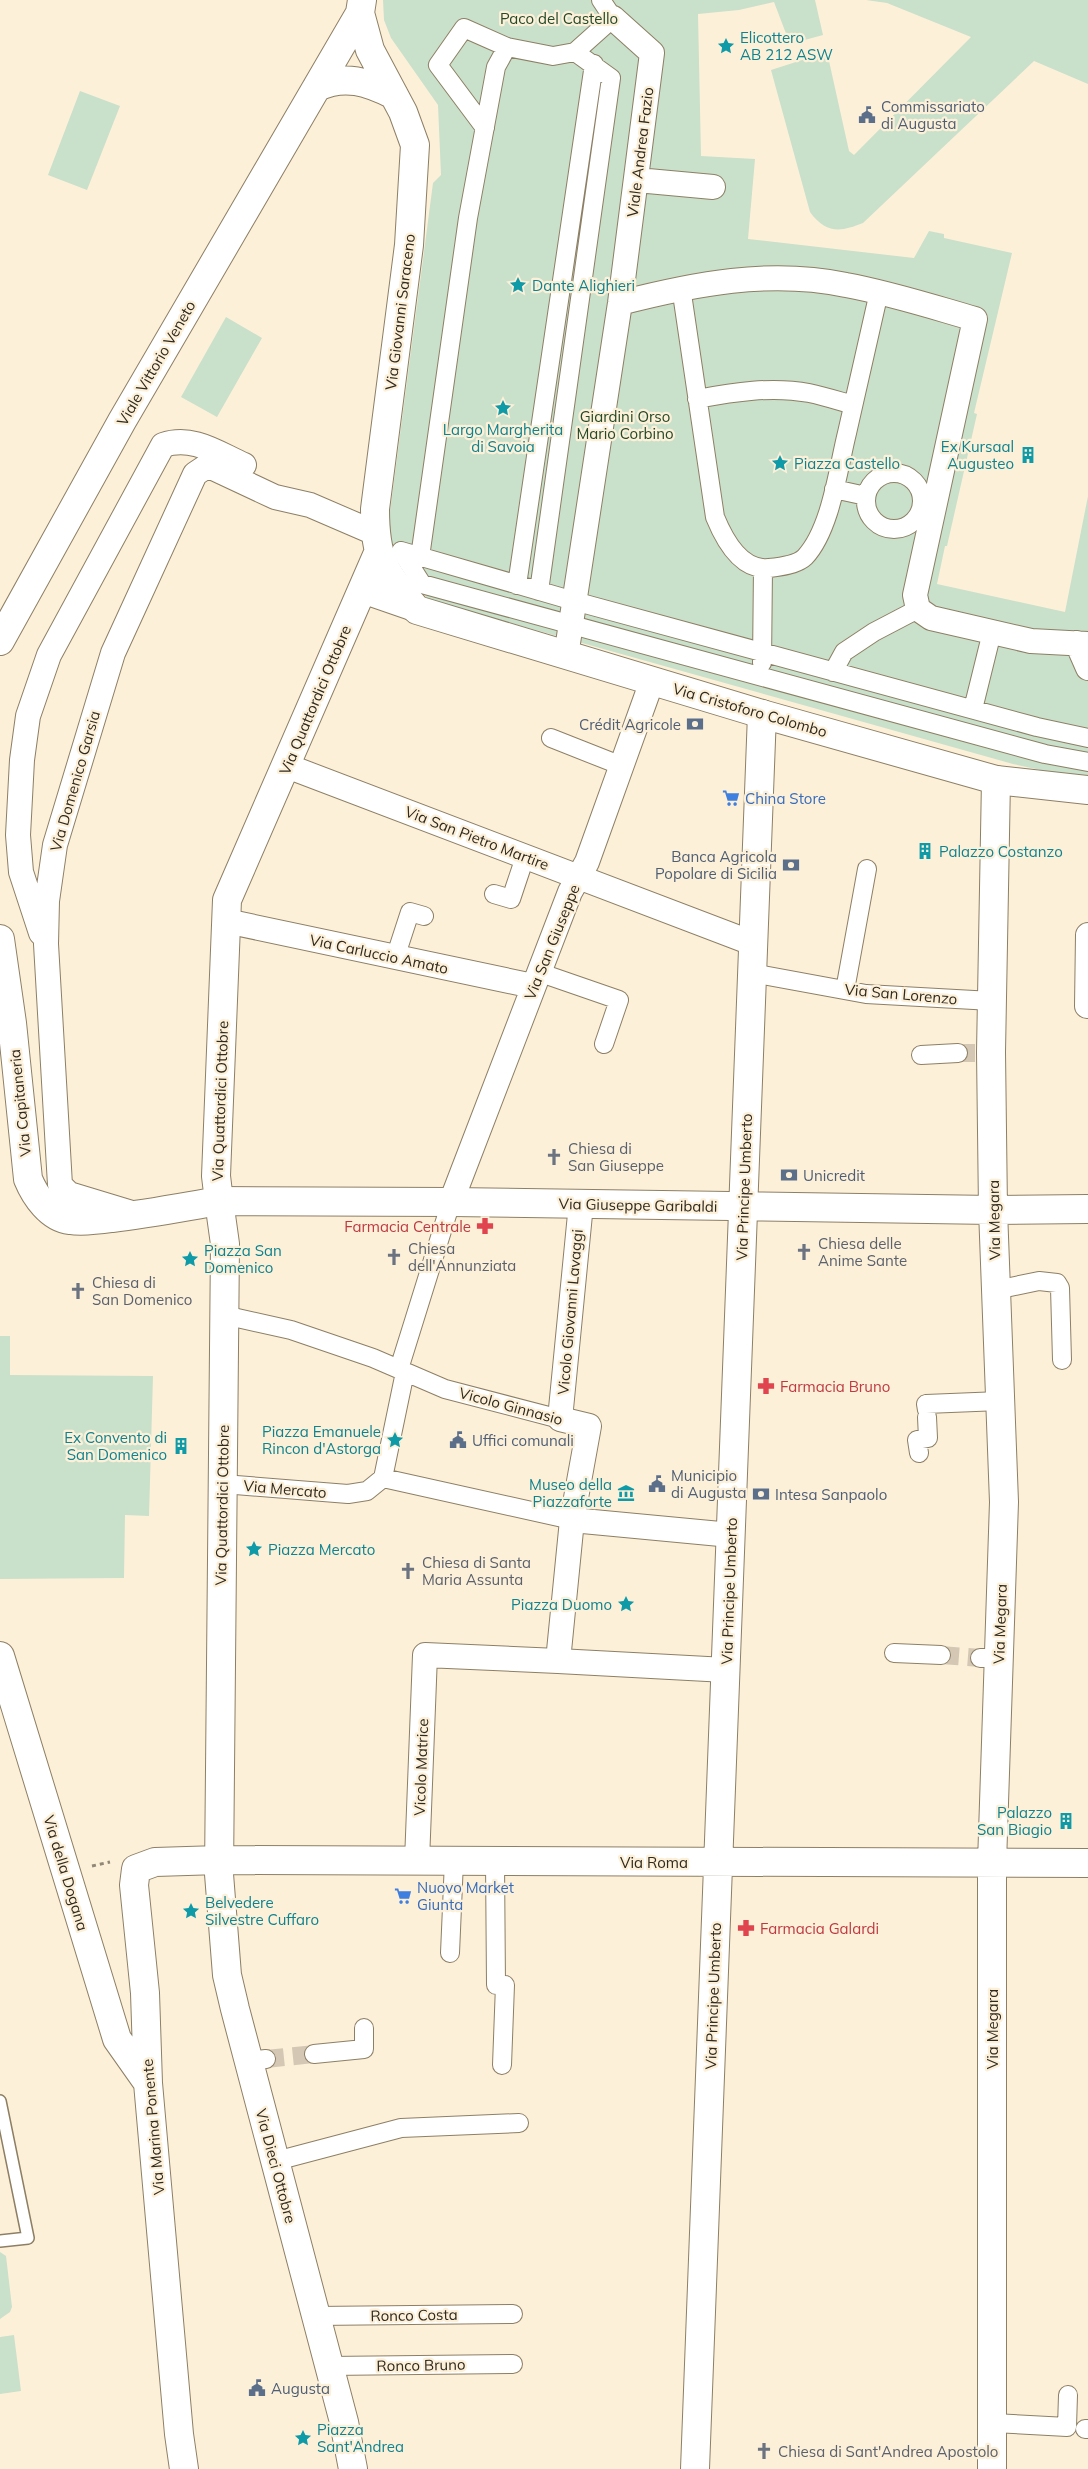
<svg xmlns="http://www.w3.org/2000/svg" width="1088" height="2469" font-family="Mulish,sans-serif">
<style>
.green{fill:#c9e0ca}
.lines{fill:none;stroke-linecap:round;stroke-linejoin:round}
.pedestrian-tunnel{stroke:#d4c8b4;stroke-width:18;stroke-dasharray:18 9;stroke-linecap:butt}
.service-casing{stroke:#8d7f64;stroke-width:14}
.pedestrian-casing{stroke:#8d7f64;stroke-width:20}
.minor-casing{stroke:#8d7f64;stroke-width:26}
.tertiary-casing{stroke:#8d7f64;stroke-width:30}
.secondary-casing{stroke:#8d7f64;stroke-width:30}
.path{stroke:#908776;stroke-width:3;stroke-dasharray:4 4;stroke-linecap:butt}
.service{stroke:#fff;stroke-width:11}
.pedestrian{stroke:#fff;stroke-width:18}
.minor{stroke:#fff;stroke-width:24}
.tertiary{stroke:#fff;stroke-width:28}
.secondary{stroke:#fff;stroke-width:28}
.labels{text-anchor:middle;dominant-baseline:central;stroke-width:4.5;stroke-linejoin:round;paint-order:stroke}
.park-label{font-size:15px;fill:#234927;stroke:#fdf0d9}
.culture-label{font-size:15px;fill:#0d838f;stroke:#fdf0d9;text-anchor:start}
.service-label{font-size:15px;fill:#4e5e75;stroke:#fdf0d9;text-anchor:start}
.street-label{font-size:15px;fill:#2f291e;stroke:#fdf0d9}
.shop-label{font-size:15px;fill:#366cbe;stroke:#fdf0d9;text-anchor:start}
.worship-label{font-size:15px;fill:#5b616d;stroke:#fdf0d9;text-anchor:start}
.health-label{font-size:15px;fill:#be3a42;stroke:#fdf0d9;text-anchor:start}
</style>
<rect width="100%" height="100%" fill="#fdf0d9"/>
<path class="green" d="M383,0H815L823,35L790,44L774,2L739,10L698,14L701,156L755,159L748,239L914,258L929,231L944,234V238L1012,253L974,413L977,414L947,546H945L937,584L1065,612L1088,496V780L1013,764L429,600C410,580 397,560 387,534L433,183L441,175L438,105L391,38L384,20Z
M866,0H1088V84L1034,61L863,223C841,232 826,234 810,212L771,70L827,52L849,151L854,155L971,37L887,3Z
M80,91L120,106L87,190L48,175Z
M226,317L262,338L217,417L181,397Z
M0,1336H10V1375L153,1376L149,1516L125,1515L124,1578L0,1579Z
M0,2252L6,2256L12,2307L10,2312L0,2319Z
M14,2335L21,2391L0,2394V2337Z"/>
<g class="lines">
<path class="pedestrian-tunnel" d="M958,1053H975
M941,1655L980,1658
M266,2059L314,2054"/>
<g class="service-casing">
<path id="service" d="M0,2101L28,2238L0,2241"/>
</g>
<g class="pedestrian-casing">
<path id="pedestrian" d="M485,128L438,65L464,28L507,47
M681,287L715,517C724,539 741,571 769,568C779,567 797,565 805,557C831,529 838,469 847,433C858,386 868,339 879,292
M697,399C734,392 772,386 809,393C824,396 839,401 853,405
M866 501a28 28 0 1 1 56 0a28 28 0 1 1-56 0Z
M834,489L866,496
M401,551L422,584L1045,754L1088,762
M401,551L574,601L1037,727L1088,738
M420,557L468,218L496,67L507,47L553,56L575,52L613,18L601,0
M517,585L594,64
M539,591L611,78L575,52
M762,663L763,568
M833,672L844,652L874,632L918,609
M973,709L992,632
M551,738L622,766
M494,894L511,899L525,857
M395,958L410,912L424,916
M538,972L619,1000L604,1044
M752,973L866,994L992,1001
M845,990L867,869
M921,1055L958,1053
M996,1290L1039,1281L1057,1283L1060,1288L1062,1360
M224,1315L291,1330L373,1358L445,1389L560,1419
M399,1369L451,1202
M405,1372L383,1478L572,1520
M927,1410L926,1404L1000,1401
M919,1453L917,1440L928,1438L927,1417
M223,1484L348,1494L367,1491L383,1478
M894,1653L941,1655
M980,1658H998
M495,1861L496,1985H505L502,2065
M450,1953L454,1861
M314,2054L364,2049V2028
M248,2061L266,2059
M276,2161L401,2128L519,2123
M315,2316L513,2314
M328,2366L513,2364
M993,2423L1067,2427L1068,2395
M1085,2429H1088"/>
</g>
<g class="minor-casing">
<path id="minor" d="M637,180L713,187
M620,303C694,284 769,269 846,285C890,293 933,307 975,319L915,595L918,609L931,618L1031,641L1088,644
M362,591L417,610
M1077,643L1088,668
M566,656L620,303L652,53L613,18
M287,766L752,943
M226,921L533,986
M41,933L21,872L18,835L22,760L28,716L49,655L163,445C193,435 217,453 244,465
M1087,1006L1088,935
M451,1202L570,892L587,862L652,681
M135,1214L69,1194L60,1185L46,944L47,901L55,845L113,653L195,474L204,468H213L275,497L310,505L375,533
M572,1520L589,1426L560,1419L581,1204
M726,1670L558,1661L572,1520L731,1535
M417,1861L425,1655L558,1661"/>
</g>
<g class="tertiary-casing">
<path id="tertiary" d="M0,1656L117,2039L148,2083
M184,2469L179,2434L148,2083L145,1993L134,1885L136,1869L155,1862L219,1860L1088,1863
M353,2469L344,2422L235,2009L227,1975L219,1874L225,1244L219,1201L451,1202L993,1210L1088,1209
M695,2469L762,714
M992,2469V1863L1004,1502L993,1210L991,1052L996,780"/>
</g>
<g class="secondary-casing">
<path id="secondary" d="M362,0L360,13L370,50L403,112L415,145L409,245L375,509C375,560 384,572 417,610L762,714L996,780L1088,790
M317,87C345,74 368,82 394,95
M0,641L122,421L360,13
M0,939L12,1023L28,1179C35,1196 50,1218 70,1220C83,1222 98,1220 112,1218C148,1214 183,1207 219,1201L216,1176L227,900L378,553"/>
</g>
<path class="path" d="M92,1866L110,1862"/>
<use href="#service" class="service"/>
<use href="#pedestrian" class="pedestrian"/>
<use href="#minor" class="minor"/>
<use href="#tertiary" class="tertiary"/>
<use href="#secondary" class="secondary"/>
</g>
<defs>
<g id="sight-bare" transform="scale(1.35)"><path d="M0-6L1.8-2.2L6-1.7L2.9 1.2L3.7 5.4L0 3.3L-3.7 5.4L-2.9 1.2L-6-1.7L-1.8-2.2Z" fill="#0f9aa8" stroke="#fdf0d9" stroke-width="2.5" paint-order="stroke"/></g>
<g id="civic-bare" transform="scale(1.35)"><path d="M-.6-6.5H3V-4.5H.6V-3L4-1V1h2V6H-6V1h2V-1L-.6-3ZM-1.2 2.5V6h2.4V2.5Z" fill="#5c6f8a" stroke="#fdf0d9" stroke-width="2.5" paint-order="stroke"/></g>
<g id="building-bare" transform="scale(1.35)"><path d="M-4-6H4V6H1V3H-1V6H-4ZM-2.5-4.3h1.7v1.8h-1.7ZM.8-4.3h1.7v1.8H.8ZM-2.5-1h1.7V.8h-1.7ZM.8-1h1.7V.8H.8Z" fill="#0f9aa8" stroke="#fdf0d9" stroke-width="2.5" paint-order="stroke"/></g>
<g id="bank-bare" transform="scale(1.35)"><path d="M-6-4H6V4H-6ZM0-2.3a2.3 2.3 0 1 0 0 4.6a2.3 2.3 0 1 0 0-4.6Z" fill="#5c6f8a" stroke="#fdf0d9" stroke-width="2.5" paint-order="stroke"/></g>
<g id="supermarket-bare" transform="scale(1.35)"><path d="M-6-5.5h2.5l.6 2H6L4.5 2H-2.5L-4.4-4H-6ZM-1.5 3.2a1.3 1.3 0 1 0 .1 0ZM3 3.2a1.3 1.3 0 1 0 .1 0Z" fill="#3f7fe0" stroke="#fdf0d9" stroke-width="2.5" paint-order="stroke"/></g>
<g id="church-bare" transform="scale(1.35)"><path d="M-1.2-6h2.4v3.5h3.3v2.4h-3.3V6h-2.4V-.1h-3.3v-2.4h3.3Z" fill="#6b7280" stroke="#fdf0d9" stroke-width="2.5" paint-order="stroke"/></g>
<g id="pharmacy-bare" transform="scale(1.35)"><path d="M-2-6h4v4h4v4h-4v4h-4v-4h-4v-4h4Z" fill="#e0444e" stroke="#fdf0d9" stroke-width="2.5" paint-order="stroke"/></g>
<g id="museum-bare" transform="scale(1.35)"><path d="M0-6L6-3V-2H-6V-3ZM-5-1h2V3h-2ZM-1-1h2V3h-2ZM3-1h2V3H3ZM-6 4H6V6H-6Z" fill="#0f9aa8" stroke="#fdf0d9" stroke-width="2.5" paint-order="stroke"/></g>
</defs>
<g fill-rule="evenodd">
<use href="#sight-bare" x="726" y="46"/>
<use href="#civic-bare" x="867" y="115"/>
<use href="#sight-bare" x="518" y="285"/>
<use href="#sight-bare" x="503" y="408"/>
<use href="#building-bare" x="1028" y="455"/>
<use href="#sight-bare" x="780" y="463"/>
<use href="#bank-bare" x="695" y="724"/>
<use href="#supermarket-bare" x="731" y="798"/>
<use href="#building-bare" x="925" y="851"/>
<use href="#bank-bare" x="791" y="865"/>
<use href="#church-bare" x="554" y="1157"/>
<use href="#bank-bare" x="789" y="1175"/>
<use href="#pharmacy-bare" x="485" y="1226"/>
<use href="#church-bare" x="804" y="1252"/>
<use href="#church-bare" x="394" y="1257"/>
<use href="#sight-bare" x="190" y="1259"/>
<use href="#church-bare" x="78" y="1291"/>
<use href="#pharmacy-bare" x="766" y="1386"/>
<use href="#sight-bare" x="395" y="1440"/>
<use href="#civic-bare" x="458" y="1440"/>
<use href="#building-bare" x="181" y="1446"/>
<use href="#civic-bare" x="657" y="1484"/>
<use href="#museum-bare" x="626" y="1493"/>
<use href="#bank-bare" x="761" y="1494"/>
<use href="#sight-bare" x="254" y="1549"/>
<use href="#church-bare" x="408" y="1571"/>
<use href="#sight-bare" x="626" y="1604"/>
<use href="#building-bare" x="1066" y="1821"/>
<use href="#supermarket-bare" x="403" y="1896"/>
<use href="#sight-bare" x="191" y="1911"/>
<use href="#pharmacy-bare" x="746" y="1928"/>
<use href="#civic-bare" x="257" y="2388"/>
<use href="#sight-bare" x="303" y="2438"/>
<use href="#church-bare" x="764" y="2451"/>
</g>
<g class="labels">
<g class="park-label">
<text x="559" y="18">Paco del Castello</text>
<text x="625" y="416">Giardini Orso<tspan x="625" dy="17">Mario Corbino</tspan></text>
</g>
<g class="culture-label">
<text x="740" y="37">Elicottero<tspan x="740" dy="17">AB 212 ASW</tspan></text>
<text x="532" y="285">Dante Alighieri</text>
<text x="503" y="429" text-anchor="middle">Largo Margherita<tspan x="503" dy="17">di Savoia</tspan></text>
<text x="1014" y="446" text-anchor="end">Ex Kursaal<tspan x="1014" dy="17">Augusteo</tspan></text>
<text x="794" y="463">Piazza Castello</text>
<text x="939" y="851">Palazzo Costanzo</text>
<text x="204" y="1250">Piazza San<tspan x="204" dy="17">Domenico</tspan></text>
<text x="381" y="1431" text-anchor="end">Piazza Emanuele<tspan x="381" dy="17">Rincon d'Astorga</tspan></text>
<text x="167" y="1437" text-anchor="end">Ex Convento di<tspan x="167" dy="17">San Domenico</tspan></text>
<text x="612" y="1484" text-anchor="end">Museo della<tspan x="612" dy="17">Piazzaforte</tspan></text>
<text x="268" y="1549">Piazza Mercato</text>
<text x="612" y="1604" text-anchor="end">Piazza Duomo</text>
<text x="1052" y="1812" text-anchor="end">Palazzo<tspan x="1052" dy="17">San Biagio</tspan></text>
<text x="205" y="1902">Belvedere<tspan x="205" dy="17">Silvestre Cuffaro</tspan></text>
<text x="317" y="2429">Piazza<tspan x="317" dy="17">Sant'Andrea</tspan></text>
</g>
<g class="service-label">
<text x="881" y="106">Commissariato<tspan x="881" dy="17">di Augusta</tspan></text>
<text x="681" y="724" text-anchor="end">Crédit Agricole</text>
<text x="777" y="856" text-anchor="end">Banca Agricola<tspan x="777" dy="17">Popolare di Sicilia</tspan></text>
<text x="803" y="1175">Unicredit</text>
<text x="472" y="1440">Uffici comunali</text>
<text x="671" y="1475">Municipio<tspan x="671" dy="17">di Augusta</tspan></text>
<text x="775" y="1494">Intesa Sanpaolo</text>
<text x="271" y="2388">Augusta</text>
</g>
<g class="street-label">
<text transform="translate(640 152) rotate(-83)">Viale Andrea Fazio</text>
<text transform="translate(400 312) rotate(-83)">Via Giovanni Saraceno</text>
<text transform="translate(156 363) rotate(-60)">Viale Vittorio Veneto</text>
<text transform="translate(315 700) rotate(-67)">Via Quattordici Ottobre</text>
<text transform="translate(750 710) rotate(16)">Via Cristoforo Colombo</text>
<text transform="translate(75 781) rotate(-74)">Via Domenico Garsia</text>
<text transform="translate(477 838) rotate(21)">Via San Pietro Martire</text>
<text transform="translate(552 942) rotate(-68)">Via San Giuseppe</text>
<text transform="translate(379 954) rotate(12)">Via Carluccio Amato</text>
<text transform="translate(901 994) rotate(5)">Via San Lorenzo</text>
<text transform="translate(220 1101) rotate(-88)">Via Quattordici Ottobre</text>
<text transform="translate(20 1103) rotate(-96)">Via Capitaneria</text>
<text transform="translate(744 1187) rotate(-88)">Via Principe Umberto</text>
<text transform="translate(638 1205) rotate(1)">Via Giuseppe Garibaldi</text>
<text transform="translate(994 1220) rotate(-91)">Via Megara</text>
<text transform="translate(570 1312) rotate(-85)">Vicolo Giovanni Lavaggi</text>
<text transform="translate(511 1406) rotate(15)">Vicolo Ginnasio</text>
<text transform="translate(285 1489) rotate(5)">Via Mercato</text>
<text transform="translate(222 1505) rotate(-89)">Via Quattordici Ottobre</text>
<text transform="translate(729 1591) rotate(-88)">Via Principe Umberto</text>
<text transform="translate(1000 1624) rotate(-88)">Via Megara</text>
<text transform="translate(421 1767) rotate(-88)">Vicolo Matrice</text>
<text x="654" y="1862">Via Roma</text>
<text transform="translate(66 1873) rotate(73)">Via della Dogana</text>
<text transform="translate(713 1996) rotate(-88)">Via Principe Umberto</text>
<text transform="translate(992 2029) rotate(-90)">Via Megara</text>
<text transform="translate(153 2127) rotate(-95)">Via Marina Ponente</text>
<text transform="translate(276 2166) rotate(75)">Via Dieci Ottobre</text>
<text transform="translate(414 2315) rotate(-1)">Ronco Costa</text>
<text transform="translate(421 2365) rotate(-1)">Ronco Bruno</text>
</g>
<g class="shop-label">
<text x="745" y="798">China Store</text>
<text x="417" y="1887">Nuovo Market<tspan x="417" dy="17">Giunta</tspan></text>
</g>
<g class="worship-label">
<text x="568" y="1148">Chiesa di<tspan x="568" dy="17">San Giuseppe</tspan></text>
<text x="818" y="1243">Chiesa delle<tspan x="818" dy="17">Anime Sante</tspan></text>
<text x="408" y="1248">Chiesa<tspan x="408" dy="17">dell'Annunziata</tspan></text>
<text x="92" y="1282">Chiesa di<tspan x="92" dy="17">San Domenico</tspan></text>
<text x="422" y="1562">Chiesa di Santa<tspan x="422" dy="17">Maria Assunta</tspan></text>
<text x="778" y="2451">Chiesa di Sant'Andrea Apostolo</text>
</g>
<g class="health-label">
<text x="471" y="1226" text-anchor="end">Farmacia Centrale</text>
<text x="780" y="1386">Farmacia Bruno</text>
<text x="760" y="1928">Farmacia Galardi</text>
</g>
</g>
</svg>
